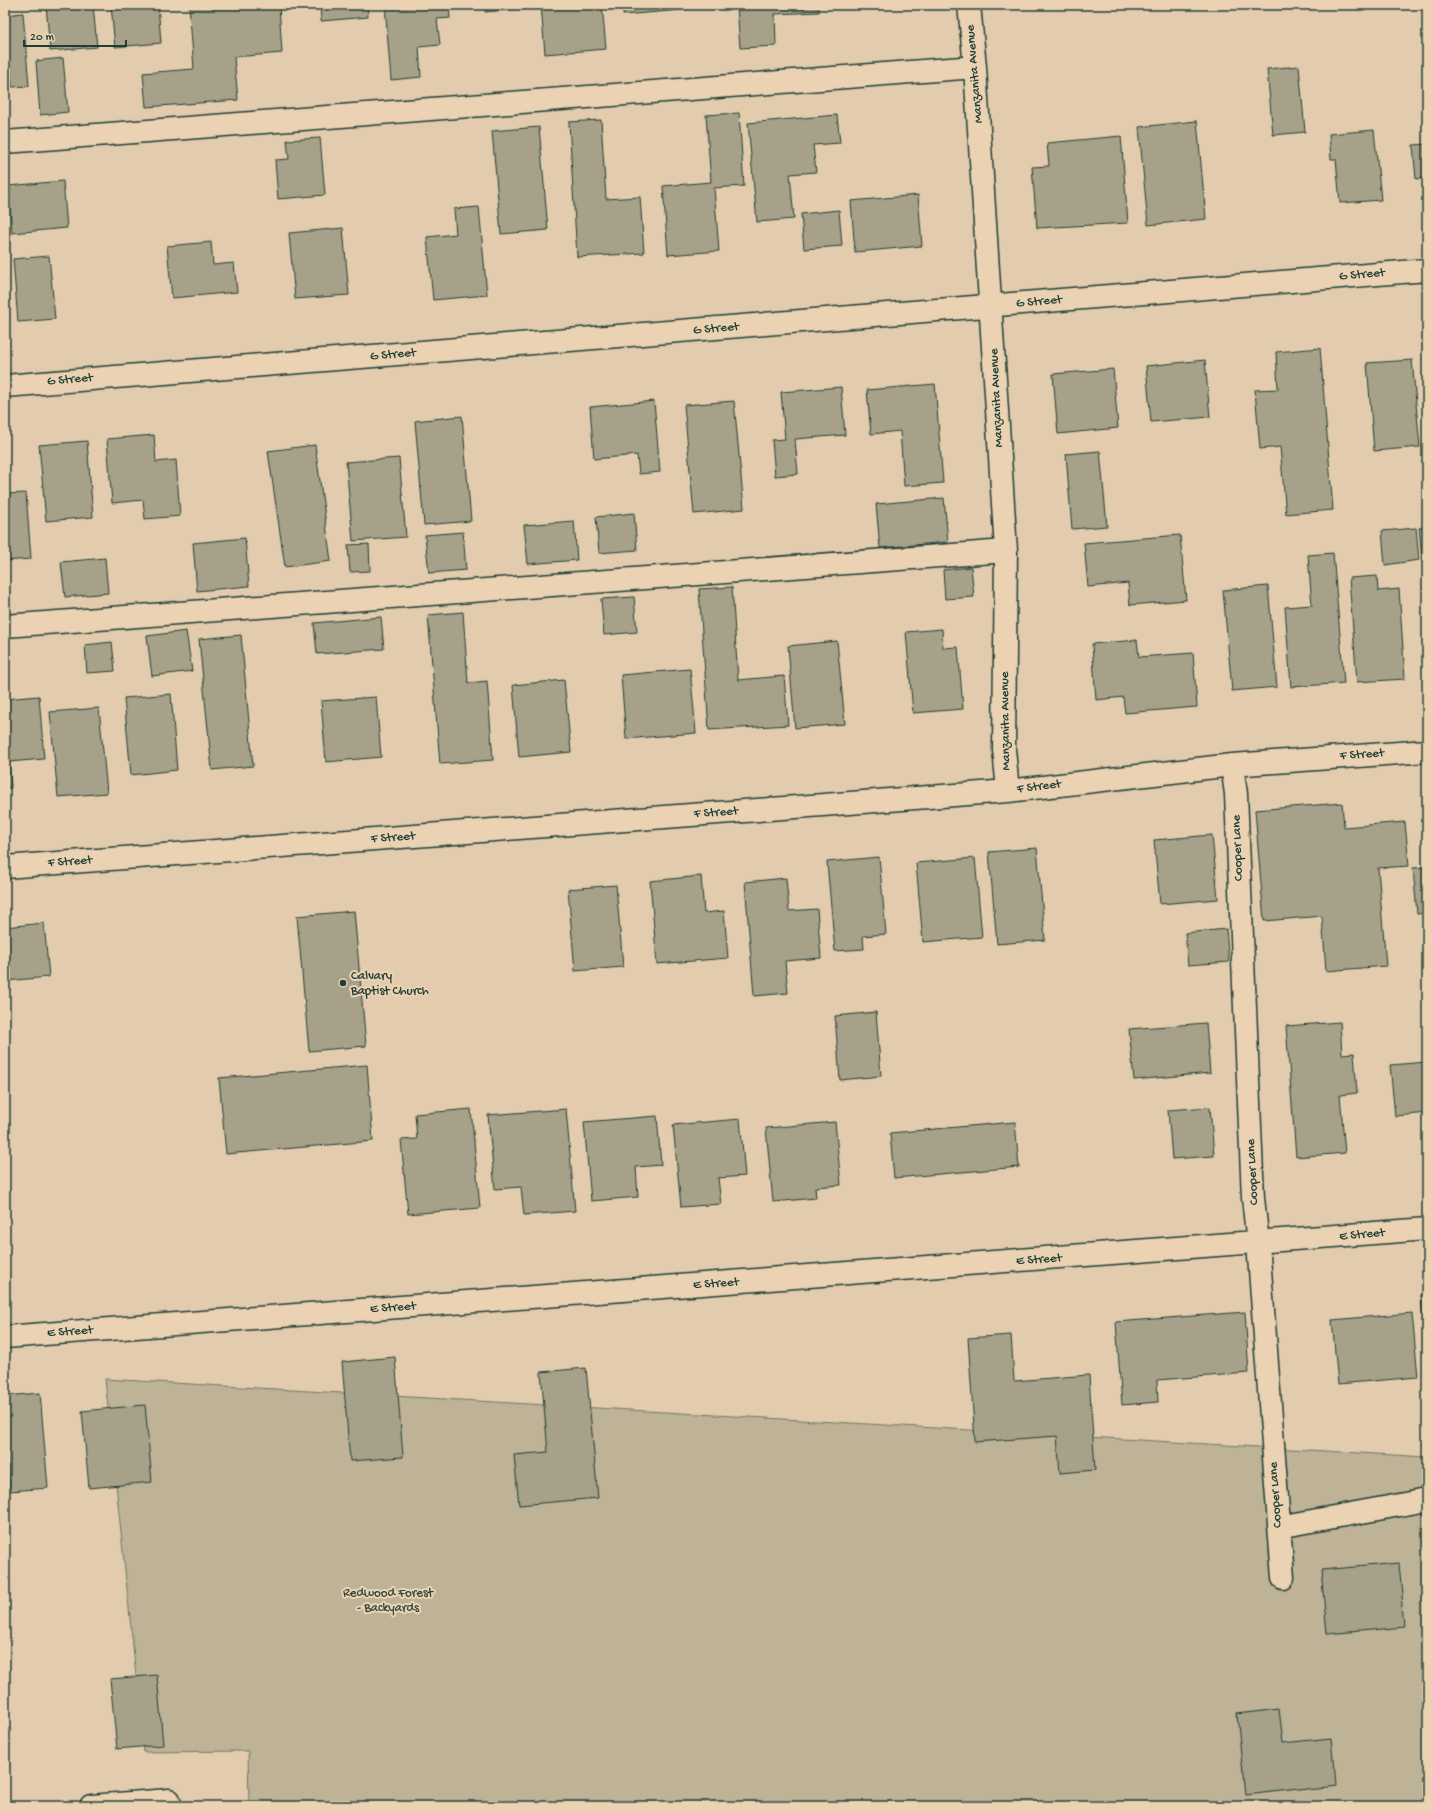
<svg xmlns="http://www.w3.org/2000/svg" width="1432" height="1811" font-family="'Gochi Hand',sans-serif">
<style>
.green{fill:#beb297;stroke:#6e7866}
.building{fill:#a8a18a;stroke:#1f3d34}
.lines{fill:none;stroke-linecap:round;stroke-linejoin:round}
.minor-casing{stroke:#1f3d34;stroke-width:25}
.minor{stroke:#ead2b2;stroke-width:22}
.poi-dot{fill:#1f3d34;stroke:#ead2b2;stroke-width:1.5}
.labels{text-anchor:middle;dominant-baseline:central;stroke-width:4;stroke-linejoin:round;paint-order:stroke}
.street-label{font-size:13px;fill:#1f3d34;stroke:#ead2b2}
.poi-label{font-size:13px;fill:#1f3d34;stroke:#ead2b2;text-anchor:start}
.park-label{font-size:13px;fill:#2f493e;stroke:#ead2b2}
</style>
<rect width="100%" height="100%" fill="#e2ccad"/>
<filter id="ink" filterUnits="userSpaceOnUse"><feTurbulence type="fractalNoise" baseFrequency=".025" numOctaves="2"/><feDisplacementMap in="SourceGraphic" scale="8" xChannelSelector="R" yChannelSelector="G"/><feConvolveMatrix kernelMatrix="1 2 1 2 8 2 1 2 1" color-interpolation-filters="sRGB"/></filter>
<g filter="url(#ink)">
<path class="green" d="M105,1379L1427,1457V1806H249L248,1751L144,1752Z"/>
<path class="building" d="M46,5H93L97,47L50,51Z
M111,5H158L161,43L115,47Z
M189,5H279L282,53L234,57L238,100L146,107L143,73L194,69Z
M320,5H367L368,17L321,21Z
M385,5H449L450,18L437,19L440,45L419,47L421,77L391,80Z
M485,5H528L529,8L485,12Z
M541,5H602L606,49L545,54Z
M623,5H693V9L623,15Z
M737,5H819V12L775,14L776,46L740,48Z
M23,13L29,86L12,87L11,73L5,74V15Z
M63,58L68,112L40,115L36,61Z
M1299,66L1305,132L1273,135L1267,69Z
M739,113L744,186L714,188L719,251L668,255L663,186L711,182L706,115Z
M837,115L840,143L813,145L816,172L790,174L794,219L757,222L748,123Z
M601,120L606,199L640,197L644,253L577,257L569,122Z
M1197,121L1206,219L1148,225L1139,127Z
M539,127L548,230L501,234L492,131Z
M1374,130L1381,200L1340,203L1336,159H1331L1329,134Z
M1121,136L1128,223L1037,228L1032,167L1049,166L1047,143Z
M320,138L325,195L278,199L275,160L289,159L287,140Z
M1427,144V178L1416,179L1413,145Z
M63,181L67,228L12,233L8,186Z
M918,195L922,246L855,252L851,201Z
M479,207L487,295L433,300L427,237L456,234L454,209Z
M839,210L842,246L804,249L801,214Z
M343,228L349,295L295,299L289,233Z
M211,242L213,265L234,263L237,292L172,298L167,246Z
M49,256L55,319L18,322L13,259Z
M1320,348L1333,510L1286,514L1280,447L1260,449L1255,390L1278,389L1276,352Z
M1205,360L1210,417L1151,422L1146,366Z
M1412,360L1420,447L1374,451L1367,363Z
M1113,369L1118,428L1058,434L1053,374Z
M935,384L943,483L904,486L900,431L871,434L867,390Z
M841,387L845,435L795,439L798,474L775,476L772,440L785,439L781,392Z
M654,401L660,472L639,474L637,455L594,459L590,407Z
M734,401L744,509L694,514L684,405Z
M462,416L471,521L424,525L415,421Z
M154,435L156,462L176,460L180,516L145,519L143,500L112,503L107,439Z
M87,441L93,517L46,521L39,445Z
M315,445L331,561L285,567L268,451Z
M1100,451L1107,526L1072,529L1066,454Z
M399,458L406,537L353,541L346,462Z
M26,493L31,559L5,561V494Z
M944,498L948,542L880,548L876,504Z
M634,513L637,550L599,553L596,517Z
M574,521L577,560L528,564L524,525Z
M1427,527V560H1422L1419,528Z
M1416,528L1419,560L1385,565L1382,531Z
M463,532L466,570L429,573L425,535Z
M1180,535L1186,600L1130,605L1128,583L1088,587L1084,543Z
M245,538L249,586L197,591L193,543Z
M369,544L370,571L350,572L348,545Z
M1333,553L1344,683L1291,687L1285,607L1312,605L1308,555Z
M105,558L108,593L65,597L61,562Z
M971,567L974,597L945,599L943,570Z
M1377,576L1378,591L1399,589L1405,679L1357,682L1349,578Z
M1268,586L1277,687L1232,691L1223,590Z
M732,587L738,680L784,676L788,725L709,730L699,589Z
M634,597L637,632L604,635L601,599Z
M463,612L468,683L487,681L493,760L440,764L428,615Z
M381,617L384,649L317,654L314,623Z
M942,629L943,648L958,647L963,709L913,713L906,632Z
M186,631L192,671L152,676L147,636Z
M241,635L253,766L212,770L199,639Z
M1137,640L1139,657L1193,653L1197,707L1125,713L1123,697L1096,700L1092,644Z
M837,641L845,724L795,728L788,646Z
M112,642L115,671L87,673L85,645Z
M690,669L696,733L626,739L621,675Z
M564,680L571,752L519,757L513,685Z
M171,694L177,770L131,775L124,698Z
M39,696L44,759L9,762L11,788H5V699Z
M376,697L381,757L326,762L321,701Z
M99,708L107,793L58,797L50,712Z
M1342,803L1344,827L1405,822L1409,866L1378,868L1386,966L1326,971L1322,916L1264,921L1255,810Z
M1212,835L1218,899L1160,904L1154,840Z
M1037,848L1045,940L997,944L989,852Z
M879,857L886,934L863,936L864,949L835,951L827,862Z
M975,858L982,937L923,942L916,863Z
M1427,867V913L1417,914L1413,868Z
M701,876L704,913L724,911L728,958L657,964L650,881Z
M786,878L789,911L817,909L821,958L785,961L788,993L754,996L745,882Z
M616,885L623,967L575,971L568,889Z
M354,911L366,1046L309,1051L297,916Z
M44,923L49,977L5,981V927Z
M1226,929L1229,962L1188,965L1185,933Z
M876,1012L881,1076L840,1080L835,1016Z
M1340,1022L1342,1054L1354,1053L1357,1093L1340,1095L1345,1153L1296,1157L1286,1026Z
M1206,1023L1210,1073L1134,1080L1129,1029Z
M1427,1062V1113L1395,1116L1390,1065Z
M367,1065L373,1141L226,1154L219,1078Z
M1210,1107L1214,1156L1172,1159L1168,1110Z
M471,1109L480,1208L408,1214L401,1140L417,1139L415,1114Z
M566,1109L575,1211L524,1215L521,1187L495,1189L488,1115Z
M657,1116L661,1165L636,1167L638,1197L591,1201L584,1122Z
M740,1119L745,1176L718,1178L721,1204L681,1207L673,1125Z
M835,1122L841,1185L815,1187L816,1198L773,1202L766,1128Z
M1015,1122L1019,1167L894,1178L890,1133Z
M1427,1294V1368L1421,1295Z
M1245,1312L1249,1373L1157,1380L1158,1402L1122,1405L1116,1322Z
M1412,1313L1418,1377L1338,1384L1332,1320Z
M1011,1335L1014,1381L1089,1375L1095,1470L1060,1473L1057,1436L975,1442L968,1338Z
M395,1357L403,1457L350,1461L342,1362Z
M586,1368L598,1498L519,1505L514,1455L548,1452L541,1372Z
M40,1393L48,1488L10,1491L5,1432V1396Z
M145,1405L152,1482L89,1488L82,1411Z
M1399,1563L1405,1627L1327,1634L1321,1570Z
M157,1675L163,1745L117,1749L110,1679Z
M1279,1709L1283,1743L1331,1738L1335,1785L1245,1795L1237,1714Z"/>
<g class="lines">
<g class="minor-casing">
<path id="minor" d="M969,5L975,67L1006,551L1004,749L1008,791
M5,142L975,67
M5,386L1427,270
M5,626L1006,551
M1232,765L1236,794L1253,1198L1258,1243L1283,1578
M5,867L1008,791L1232,765L1427,751
M5,1337L1427,1229
M1279,1527L1427,1500
M91,1806L169,1800"/>
</g>
<use href="#minor" class="minor"/>
</g>
</g>
<circle class="poi-dot" cx="343" cy="983" r="4"/>
<g class="labels">
<g class="street-label">
<text transform="translate(975 74) rotate(-95)">Manzanita Avenue</text>
<text transform="translate(1362 275) rotate(-5)">G Street</text>
<text transform="translate(1039 302) rotate(-5)">G Street</text>
<text transform="translate(716 329) rotate(-5)">G Street</text>
<text transform="translate(393 355) rotate(-5)">G Street</text>
<text transform="translate(70 380) rotate(-5)">G Street</text>
<text transform="translate(997 398) rotate(-93)">Manzanita Avenue</text>
<text transform="translate(1006 721) rotate(-91)">Manzanita Avenue</text>
<text transform="translate(1362 755) rotate(-4)">F Street</text>
<text transform="translate(1039 787) rotate(-7)">F Street</text>
<text transform="translate(716 813) rotate(-4)">F Street</text>
<text transform="translate(393 838) rotate(-4)">F Street</text>
<text transform="translate(1238 848) rotate(-92)">Cooper Lane</text>
<text transform="translate(70 862) rotate(-4)">F Street</text>
<text transform="translate(1253 1172) rotate(-93)">Cooper Lane</text>
<text transform="translate(1362 1235) rotate(-5)">E Street</text>
<text transform="translate(1039 1260) rotate(-4)">E Street</text>
<text transform="translate(716 1284) rotate(-4)">E Street</text>
<text transform="translate(393 1308) rotate(-4)">E Street</text>
<text transform="translate(70 1332) rotate(-4)">E Street</text>
<text transform="translate(1276 1495) rotate(-94)">Cooper Lane</text>
</g>
<g class="poi-label">
<text x="351" y="976">Calvary<tspan x="351" dy="15">Baptist Church</tspan></text>
</g>
<g class="park-label">
<text x="388" y="1593">Redwood Forest<tspan x="388" dy="15">- Backyards</tspan></text>
</g>
</g>
<rect width="1432" height="1811" fill="none" stroke="#ead2b2" stroke-width="20"/>
<rect x="10" y="10" width="1412" height="1791" fill="none" stroke="#1f3d34" stroke-width="1.5" filter="url(#ink)"/>
<path d="M24 40v6h102v-6" fill="none" stroke="#1f3d34" stroke-width="2"/>
<text x="30" y="40" font-size="12" fill="#1f3d34" stroke="#ead2b2" stroke-width="3" paint-order="stroke">20 m</text>
</svg>
